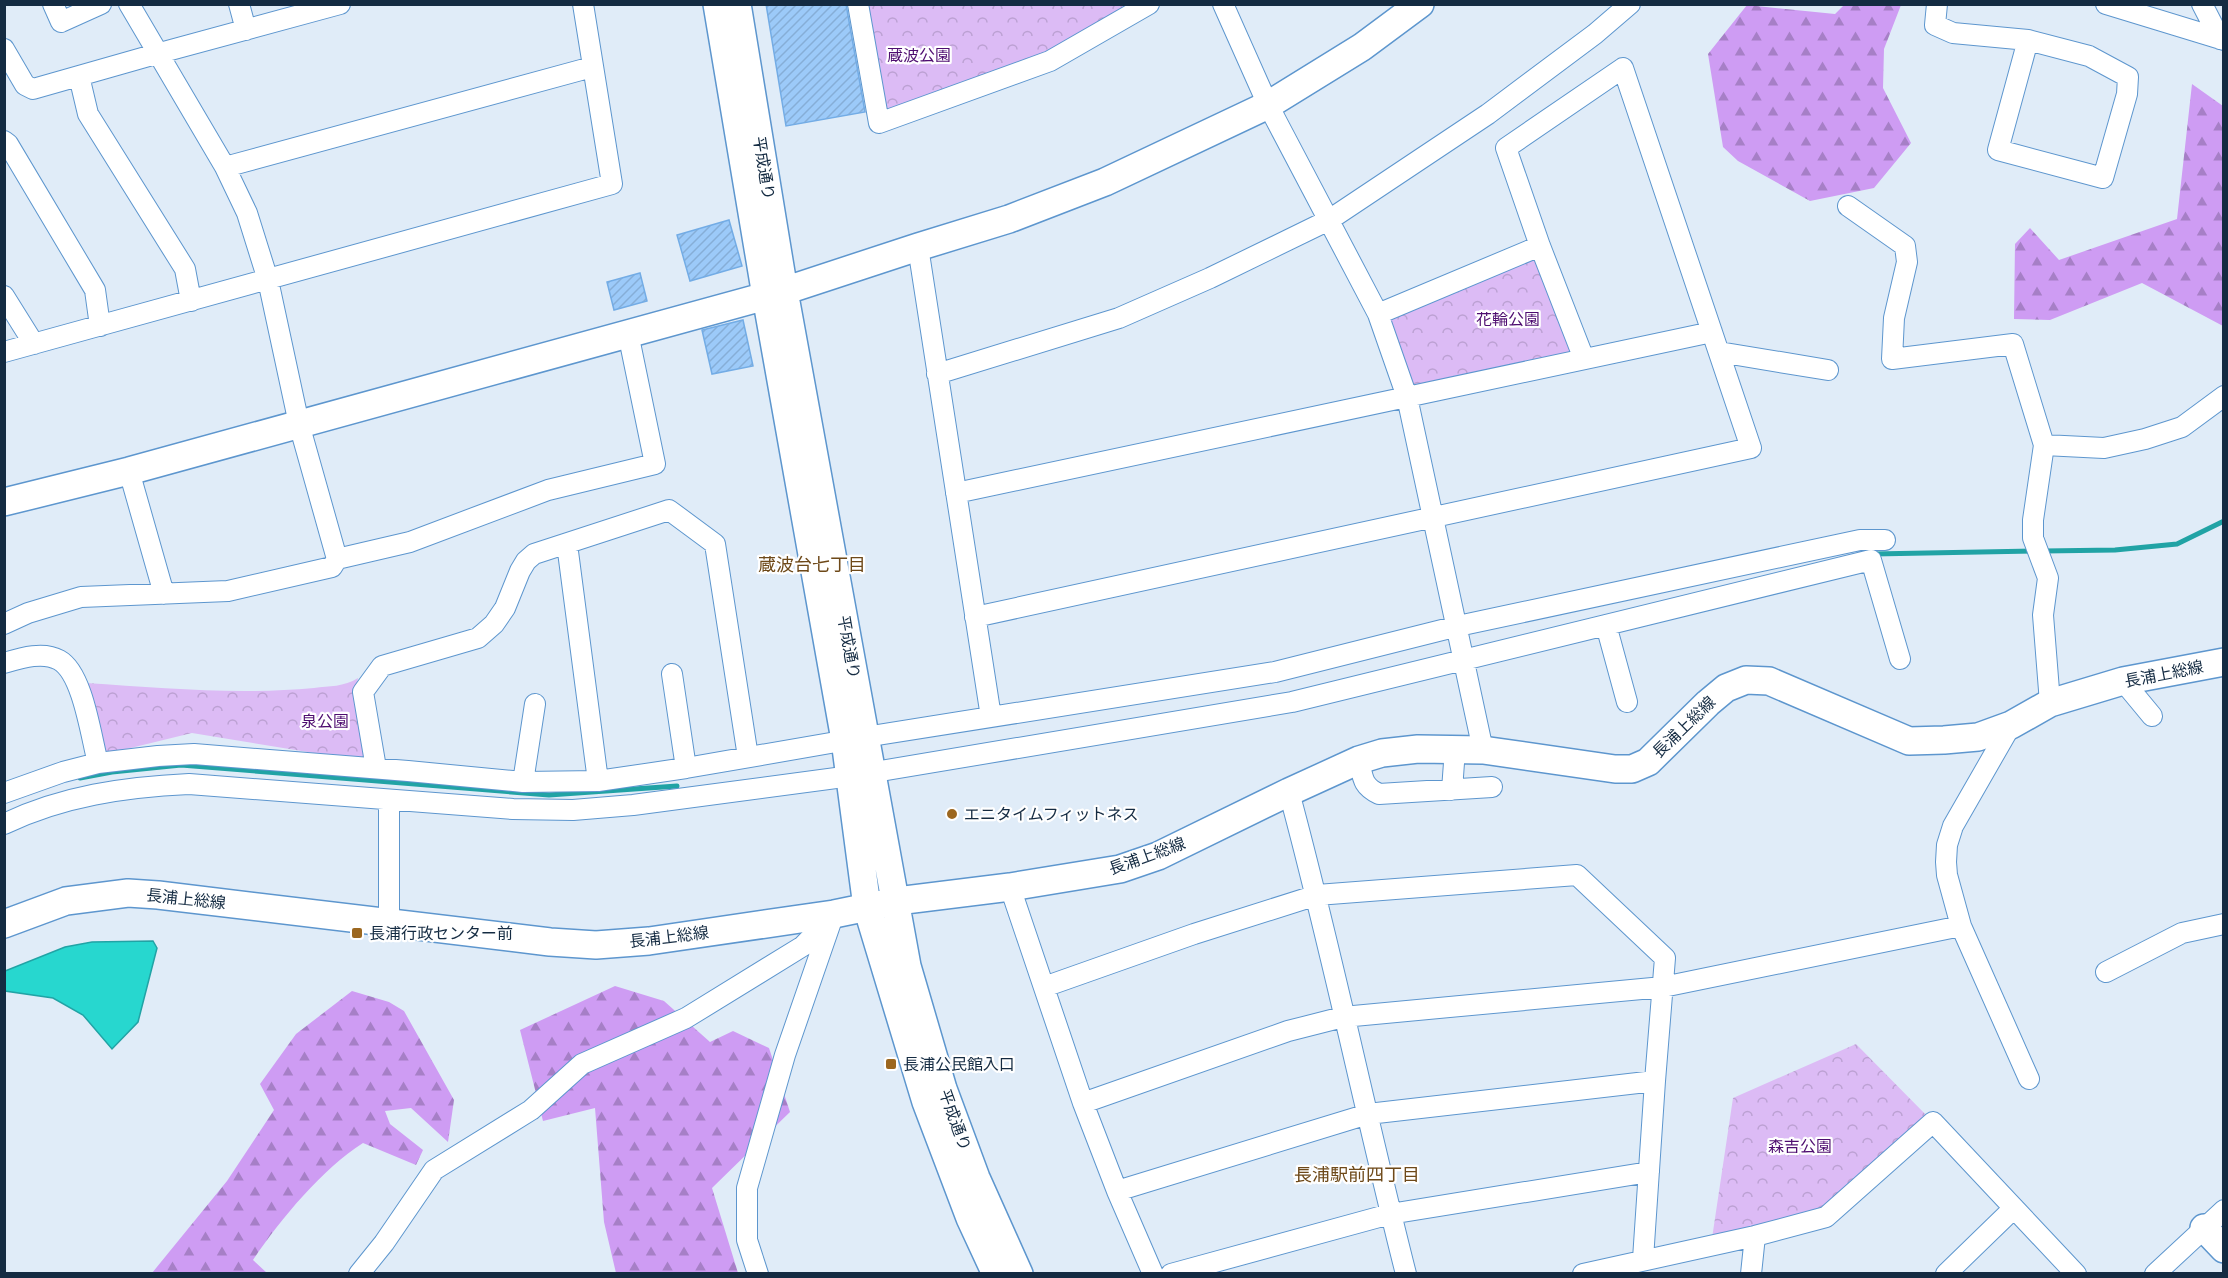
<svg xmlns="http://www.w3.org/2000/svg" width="2228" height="1278" font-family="Poppins,'Noto Sans JP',sans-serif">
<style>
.forest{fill:url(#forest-firs)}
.park{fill:url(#park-crowns)}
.water{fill:#27d7cf;stroke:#21a3a5;stroke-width:1.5}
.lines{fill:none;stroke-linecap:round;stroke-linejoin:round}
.stream{stroke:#21a3a5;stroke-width:5}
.building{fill:url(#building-hatch);stroke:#73ace5;stroke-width:1.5}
.street-casing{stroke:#5d96ce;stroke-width:22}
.secondary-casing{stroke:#5d96ce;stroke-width:30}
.street{stroke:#fff;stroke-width:20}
.secondary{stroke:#fff;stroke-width:27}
.poi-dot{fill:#9c671f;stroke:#fff;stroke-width:2}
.labels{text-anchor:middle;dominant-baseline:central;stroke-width:4.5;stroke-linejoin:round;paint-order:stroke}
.park-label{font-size:16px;fill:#4e0d70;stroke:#fff}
.street-label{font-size:16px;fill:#142b42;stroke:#fff}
.poi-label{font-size:16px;fill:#142b42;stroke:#fff;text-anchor:start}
.neighbourhood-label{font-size:18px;fill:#6e4919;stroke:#fff}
</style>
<defs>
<pattern id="forest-firs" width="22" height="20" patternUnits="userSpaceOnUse" patternTransform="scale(1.5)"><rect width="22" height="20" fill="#ce9cf3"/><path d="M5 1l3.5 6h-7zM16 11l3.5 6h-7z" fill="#a67fc6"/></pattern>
<pattern id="park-crowns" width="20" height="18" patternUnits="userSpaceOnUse" patternTransform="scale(1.5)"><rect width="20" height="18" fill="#dcbbf5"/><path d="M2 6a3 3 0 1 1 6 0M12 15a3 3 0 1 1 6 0" fill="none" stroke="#bca1d3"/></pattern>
<pattern id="building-hatch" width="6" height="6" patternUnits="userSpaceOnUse" patternTransform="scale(1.5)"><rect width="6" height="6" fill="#9ccaf9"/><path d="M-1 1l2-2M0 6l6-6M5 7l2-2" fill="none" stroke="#86aed7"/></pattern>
</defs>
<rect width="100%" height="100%" fill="#e0ecf8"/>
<path class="forest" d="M1747,5L1835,14L1844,5H1901L1884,49L1883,88L1911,143L1874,188L1810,201L1738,161L1723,147L1708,54Z
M2192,84L2223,106V326L2142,283L2050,320L2014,319L2015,244L2030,228L2059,260L2177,219Z
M615,986L664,1001L710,1042L733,1031L769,1048L790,1112L712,1188L738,1273H616L604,1222L595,1108L543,1121L520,1030Z
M352,991L389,1002L404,1011L454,1100L448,1142L411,1108L385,1111L390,1124L423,1150L416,1165L363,1143C323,1168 279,1221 253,1260L267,1273H152L227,1181L274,1110L260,1084L296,1034Z"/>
<path class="park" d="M858,5H1149L1050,61L879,123Z
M1540,246L1584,359L1407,397L1378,314Z
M358,678L355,694L368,753L363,761L192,733L106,754L86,683C162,688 238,695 314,688C329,686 344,687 358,678Z
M1856,1044L1933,1122L1826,1217L1711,1245L1733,1098Z"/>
<path class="water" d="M153,941L157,948L138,1022L112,1049L83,1015L53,998L5,991V971L65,947L92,942Z"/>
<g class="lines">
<path class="stream" d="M2044,551L2115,550L2177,544L2224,521
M1873,554L2034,551
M80,778L112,772L181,765L549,795L677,786"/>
</g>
<path class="building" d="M766,4H846L865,112L786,126Z
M729,220L742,266L690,281L677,235Z
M640,273L647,301L614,310L607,282Z
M743,320L753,366L712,374L702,330Z"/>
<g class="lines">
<g class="street-casing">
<path id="street" d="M53,4L61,22L101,4
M129,4L225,167L247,213L268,280L299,424L337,559
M239,4L246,30
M858,4L879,123L1050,61L1149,4
M1223,4L1268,105L1378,314L1407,397L1483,750
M1937,4L1935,25L1953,33L2028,40L2089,56L2128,77L2127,94L2103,178L1998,150L2028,40
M2106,4L2224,40
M2202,4L2220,39
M4,49L25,85L33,89L156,54L340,4
M79,76L88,114L185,269L191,301
M4,141L8,144L95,290L100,326
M225,167L592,67
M1848,206L1905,246L1907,262L1894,318L1892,359L2013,344L2044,445L2033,520V538L2048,578L2043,615L2050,703
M918,247L991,717
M4,296L34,344
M1378,314L1540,246
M4,352L612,184L583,4
M1719,352L1828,370
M937,374L1119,318L1210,278L1329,220L1488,114L1595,34L1630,4
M2044,445L2104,448L2145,439L2182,427L2224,396
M129,471L164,594
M956,493L1712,332
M567,544L598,781
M975,617L1751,448L1623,68L1506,148L1540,246L1584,359
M4,624L28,613L81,597L228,591L332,567L337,559L410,542L548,490L655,464L628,333
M1606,625L1627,702
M4,663C21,658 43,651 59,660C83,673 91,737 98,763
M672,674L686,768
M2123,681L2152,716
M2011,725L1953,826L1947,845L1946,862L1947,875L1961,926L2029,1079
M1359,760C1363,778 1362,786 1379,794L1492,787
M376,768L363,692L382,666L478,638L494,624L505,608L520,571L526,561L534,554L669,510L715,544L748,757
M523,782L535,704
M1452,790L1455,749
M1289,792C1332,951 1365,1113 1406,1274
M4,793L63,772L98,763L158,756L194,754L408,771L523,782L598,781L686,768L865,737L1275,672L1458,626L1860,540H1885
M4,824C62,796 125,787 189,784L513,809L573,810L633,805L851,776L1292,702L1871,560L1900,659
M1010,887L1083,1103L1117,1191L1153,1274
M389,924V801
M2106,972L2182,933L2224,924
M1044,987L1194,934L1317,895L1577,875L1665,958L1655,1081L1643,1259
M1083,1103L1288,1031L1343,1017L1663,987L1961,926
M1117,1191L1368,1114L1655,1081
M359,1274L384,1243L434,1170L531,1110L582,1064L686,1018L803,946L834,914
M758,1274L747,1240V1188L785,1055L831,922
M1171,1274L1390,1214L1649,1172
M1583,1274L1755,1236L1826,1217L1933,1122L2076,1274
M1751,1274L1755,1236
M1946,1274L2014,1208
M2155,1274L2224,1210"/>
</g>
<g class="secondary-casing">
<path id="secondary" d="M717,4L766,296L845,740L867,907L926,1102L970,1218L996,1274
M737,4L784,291L907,966L943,1089L976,1178L1019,1274
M4,502L129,471L784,291L918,247L1009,219L1105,182L1268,105L1362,47L1420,4
M4,924L66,901L128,893L158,895L550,942L596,945L649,941L834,914L897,901L1010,887L1120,869L1158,856L1289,792L1359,760L1382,753L1418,749L1483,750L1615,769H1632L1648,762L1708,703L1726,688L1746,680L1769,681L1909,741L1944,740L1978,737L2011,725L2050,703L2123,681L2224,662
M2204,1228L2224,1249"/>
</g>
<use href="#street" class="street"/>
<use href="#secondary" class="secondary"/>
</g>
<g class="poi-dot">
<circle cx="952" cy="814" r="6"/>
<rect x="351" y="927" width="12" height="12" rx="3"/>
<rect x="885" y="1058" width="12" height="12" rx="3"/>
</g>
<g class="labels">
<g class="park-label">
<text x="919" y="55">蔵波公園</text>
<text x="1508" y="319">花輪公園</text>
<text x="325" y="721">泉公園</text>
<text x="1800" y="1146">森吉公園</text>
</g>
<g class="street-label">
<text transform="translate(764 168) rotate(81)">平成通り</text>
<text transform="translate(849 647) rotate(80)">平成通り</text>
<text transform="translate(2164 674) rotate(-11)">長浦上総線</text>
<text transform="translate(1684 727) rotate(-44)">長浦上総線</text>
<text transform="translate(1147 856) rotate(-20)">長浦上総線</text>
<text transform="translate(186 899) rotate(6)">長浦上総線</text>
<text transform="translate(669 937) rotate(-7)">長浦上総線</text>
<text transform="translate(955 1120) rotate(70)">平成通り</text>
</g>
<g class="poi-label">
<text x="964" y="814">エニタイムフィットネス</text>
<text x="369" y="933">長浦行政センター前</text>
<text x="903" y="1064">長浦公民館入口</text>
</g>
<g class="neighbourhood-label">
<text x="812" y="564">蔵波台七丁目</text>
<text x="1357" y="1174">長浦駅前四丁目</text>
</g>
</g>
<rect width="2228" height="1278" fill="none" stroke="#142b42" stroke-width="12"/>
</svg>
